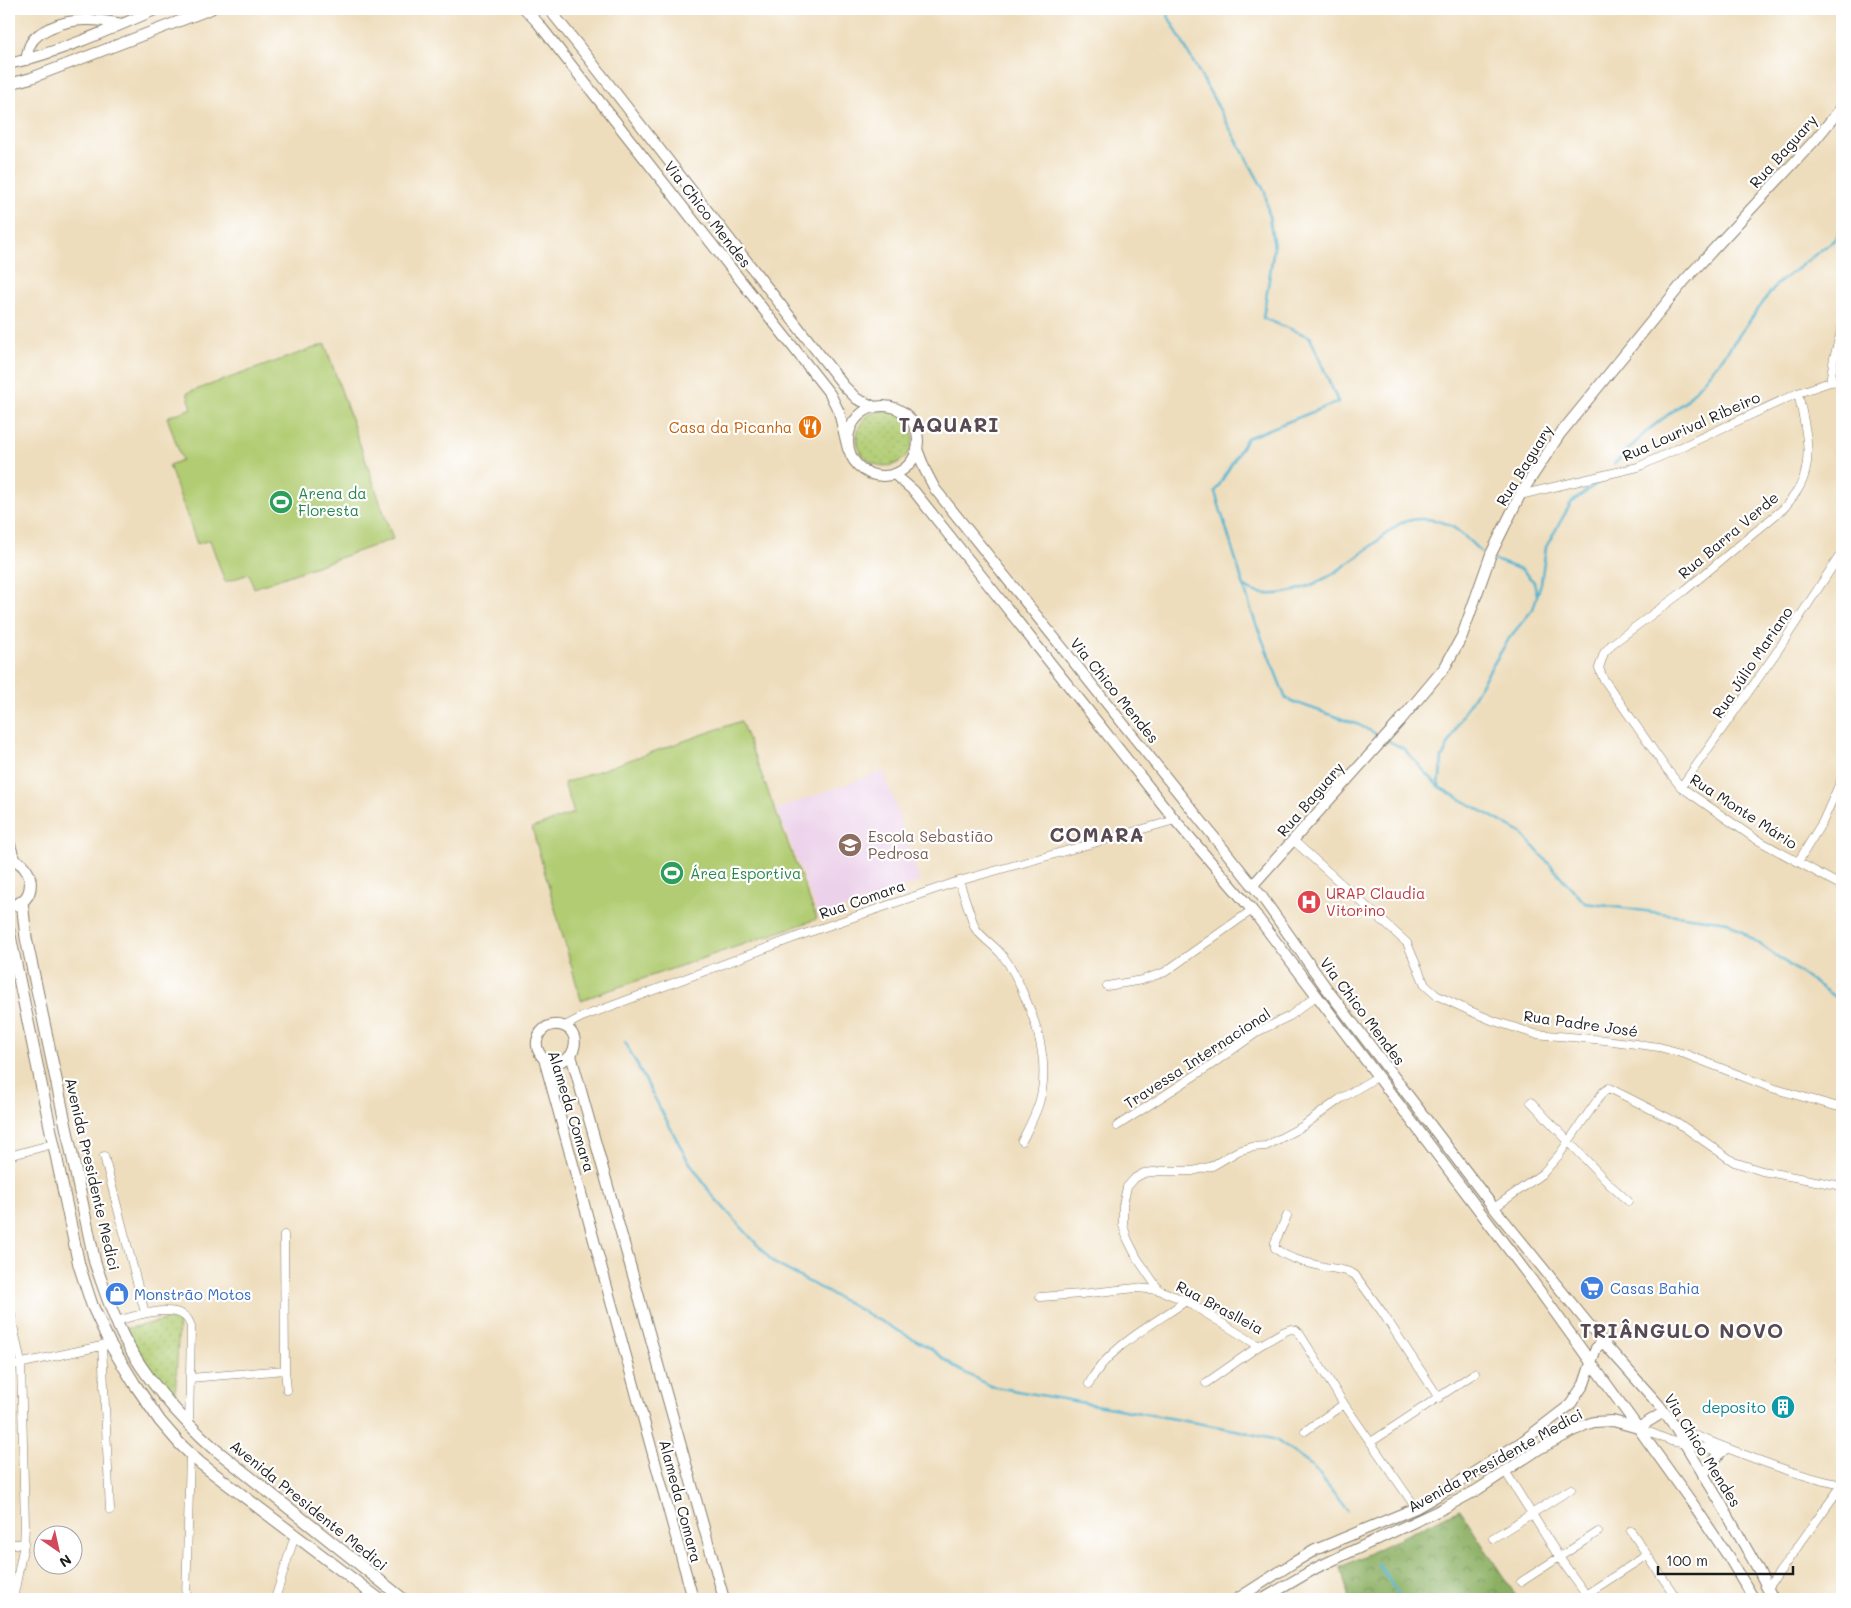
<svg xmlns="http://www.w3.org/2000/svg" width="1851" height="1608" font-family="Mali,sans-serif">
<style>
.built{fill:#ecd1ea}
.grass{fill:#b1cc72;stroke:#667447}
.forest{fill:url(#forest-crowns);stroke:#546640}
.park{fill:url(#park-dots);stroke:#667447}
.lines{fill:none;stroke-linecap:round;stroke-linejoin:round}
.stream{stroke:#50b3cf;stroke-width:2.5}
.street-casing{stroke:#857c6c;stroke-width:9}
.secondary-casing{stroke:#857c6c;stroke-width:12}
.primary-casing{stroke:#857c6c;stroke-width:13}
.street{stroke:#fff;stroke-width:8}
.secondary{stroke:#fff;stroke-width:10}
.primary{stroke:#fff;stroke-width:11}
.labels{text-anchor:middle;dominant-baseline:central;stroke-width:4.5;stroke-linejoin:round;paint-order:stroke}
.street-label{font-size:15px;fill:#1c1c1c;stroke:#fff}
.food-label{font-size:15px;fill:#c56008;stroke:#fff;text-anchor:end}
.leisure-label{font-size:15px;fill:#27864d;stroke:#fff;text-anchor:start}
.education-label{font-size:15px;fill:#785e54;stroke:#fff;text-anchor:start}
.health-label{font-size:15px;fill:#be3a42;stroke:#fff;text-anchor:start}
.shop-label{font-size:15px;fill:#366cbe;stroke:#fff;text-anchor:start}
.culture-label{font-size:15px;fill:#0d838f;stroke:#fff;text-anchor:end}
.district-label{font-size:20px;font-weight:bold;letter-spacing:1px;fill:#574a53;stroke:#fff}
</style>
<defs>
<pattern id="forest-crowns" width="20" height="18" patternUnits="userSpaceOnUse" patternTransform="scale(1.25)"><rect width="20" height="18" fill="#8cb064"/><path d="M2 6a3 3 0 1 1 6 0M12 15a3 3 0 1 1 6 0" fill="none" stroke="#728e52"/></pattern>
<pattern id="park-dots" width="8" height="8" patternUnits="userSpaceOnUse" patternTransform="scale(1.25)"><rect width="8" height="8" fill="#b1cc72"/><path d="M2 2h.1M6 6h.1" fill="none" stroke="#98af62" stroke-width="1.8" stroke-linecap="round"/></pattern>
</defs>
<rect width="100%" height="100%" fill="#fff"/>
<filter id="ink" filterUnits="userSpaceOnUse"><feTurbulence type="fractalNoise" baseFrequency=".02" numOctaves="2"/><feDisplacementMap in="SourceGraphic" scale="10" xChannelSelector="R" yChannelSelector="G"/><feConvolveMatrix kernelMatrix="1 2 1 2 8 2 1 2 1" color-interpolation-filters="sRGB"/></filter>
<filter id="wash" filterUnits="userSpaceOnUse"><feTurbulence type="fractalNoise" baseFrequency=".0096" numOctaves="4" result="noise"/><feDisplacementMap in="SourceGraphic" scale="20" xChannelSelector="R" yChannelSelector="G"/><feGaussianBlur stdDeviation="1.12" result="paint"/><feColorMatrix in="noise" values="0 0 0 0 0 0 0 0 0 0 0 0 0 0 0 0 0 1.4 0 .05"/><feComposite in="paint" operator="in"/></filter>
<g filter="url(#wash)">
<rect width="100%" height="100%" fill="#eeddbc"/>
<path class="built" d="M884,771L920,882L819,917L777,809Z"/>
<path class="grass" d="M325,344L393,539L254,588L249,574L225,582L210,540L197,544L169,465L182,460L167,417L192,408L187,393Z
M741,721L817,919L581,1000L532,828L574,813L564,783Z"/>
<path class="forest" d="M1459,1509L1518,1599H1349L1341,1567Z"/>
<path class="park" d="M857 438a28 28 0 1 1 56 0a28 28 0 1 1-56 0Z
M174,1318L179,1319L175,1401L163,1390L125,1329Z"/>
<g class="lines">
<path class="stream" d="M1172,9L1168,16L1265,192L1274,247L1263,318L1310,337L1338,402L1247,438L1215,492L1253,616L1286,699L1359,725L1382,737
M1614,464L1648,430L1686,401L1723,357L1776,285L1834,240L1842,229
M1495,560L1522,570L1534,582L1537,595
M1245,587C1256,595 1272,595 1285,593C1321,586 1345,566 1374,544C1382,537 1392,528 1401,523C1413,518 1426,518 1438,521C1458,526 1467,540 1481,552
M1387,740L1404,749L1439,787L1521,833L1585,903L1728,922L1842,1002
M1439,786L1442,758L1463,714L1510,637L1533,609L1541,583L1546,547L1571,503L1604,478
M625,1042L686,1157L712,1195L774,1263L928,1347L958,1369L990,1386L1236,1430L1276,1440L1312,1466L1347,1510
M1378,1563L1401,1599"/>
</g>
</g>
<g filter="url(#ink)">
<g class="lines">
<g class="street-casing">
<path id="street" d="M1830,382L1834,358L1842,328
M1798,393C1804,422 1815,458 1800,486C1796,494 1790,501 1784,508L1684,591L1612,644L1604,653L1599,668L1603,678L1665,767L1681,787L1754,838L1842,886
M1520,495L1638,467L1798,393L1830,382L1842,381
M1681,787L1776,653L1842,552
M1294,841L1407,943L1425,985L1436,995L1470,1011L1494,1021L1535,1034L1605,1040L1659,1047L1685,1054L1772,1088L1835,1106H1842
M1798,862L1823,821L1842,778
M959,881L975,928C983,939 994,945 1002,955C1012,967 1018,981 1024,995C1039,1028 1050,1067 1039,1103C1035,1116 1028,1129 1022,1141
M1107,986L1142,980L1165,972L1252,910
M565,1026L582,1017L807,933L959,881L1175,820
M1377,1077L1340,1099L1303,1126L1266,1146L1252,1147L1238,1151L1212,1166L1193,1171H1162L1144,1173L1135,1178L1127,1187L1123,1205V1225L1127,1238L1137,1258L1159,1290L1186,1301L1259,1346L1283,1332L1291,1329L1296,1330L1299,1333L1344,1404L1416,1508
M1531,1102L1609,1184L1628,1201
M1117,1126L1208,1067L1259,1031L1290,1016L1316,996
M9,1156L53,1144
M104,1156L145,1313
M1494,1208L1543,1173L1559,1155L1603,1092L1609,1088L1678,1123L1734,1162L1762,1171L1842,1186
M1287,1216L1275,1242V1248C1287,1259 1308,1263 1324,1267C1334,1269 1346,1269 1355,1275L1382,1312L1439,1398
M284,1235L285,1370L287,1390
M1040,1297L1081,1294L1136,1288L1159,1290
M9,1306L21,1363L25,1526L24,1544L13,1599
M116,1321C135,1316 185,1298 191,1327L189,1426
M102,1345L110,1510
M1842,1360L1840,1386L1842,1440
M9,1366L106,1345
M190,1378L285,1370
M1206,1383L1259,1346
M1089,1384C1105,1349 1155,1323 1186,1301
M1639,1428L1671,1441L1724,1452
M1676,1428C1731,1449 1784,1473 1842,1485
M1305,1431L1344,1404
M1371,1442L1475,1373
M1505,1471L1559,1557L1589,1599
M1631,1531L1677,1599
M1493,1538L1571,1489
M9,1544H24
M1521,1582L1598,1532
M1768,1588L1842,1485
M186,1599L190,1454
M275,1599L295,1535
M1579,1599L1647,1555"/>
</g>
<g class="secondary-casing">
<path id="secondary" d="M525,9L538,23L830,394L839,412L848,449
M549,9L590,60L844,386L857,399L875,407
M26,60C27,55 28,49 30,45C34,36 42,32 50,28C74,17 97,19 122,24
M9,64C60,52 109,30 157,9
M9,84L31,78L211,9
M848 441a35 35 0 1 1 70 0a35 35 0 1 1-70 0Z
M917,449L925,470L935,489L1262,897L1327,989L1494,1208L1603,1342L1659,1405L1671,1421L1720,1502L1758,1569L1773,1599
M894,474L914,491L1175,820L1252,910L1531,1279L1695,1507L1728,1556L1754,1599
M1252,886L1399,722L1445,667L1462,636L1491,554L1520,495L1560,434L1685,280L1815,140L1842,107
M544,1059C554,1064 563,1063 571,1055
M1703,1475L1721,1452
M693,1599L544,1059C539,1054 536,1048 537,1041C543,1012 588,1025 571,1055L724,1599
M1237,1599L1293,1563L1315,1550L1416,1508L1447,1490L1523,1441L1570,1405L1584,1384L1596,1348L1603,1342
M1263,1599L1316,1568L1442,1509L1477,1490L1539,1449L1585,1425L1594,1422L1613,1421L1638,1428L1664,1412"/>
</g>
<g class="primary-casing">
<path id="primary" d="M9,843L14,860
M9,858C37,865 38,904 9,906
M22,901L26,938L95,1263C104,1288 112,1314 124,1338C147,1381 180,1418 216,1450L403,1599
M9,931L79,1265L92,1305L110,1344L134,1383L160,1421L179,1443L200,1463L379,1599"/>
</g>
<use href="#street" class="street"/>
<use href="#secondary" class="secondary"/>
<use href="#primary" class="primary"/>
</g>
</g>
<defs>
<g id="restaurant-disc" transform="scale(1.25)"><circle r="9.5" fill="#e8710a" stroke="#fff"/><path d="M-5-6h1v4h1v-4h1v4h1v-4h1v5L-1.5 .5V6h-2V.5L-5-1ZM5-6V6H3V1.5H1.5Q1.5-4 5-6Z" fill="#fff"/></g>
<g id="stadium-disc" transform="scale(1.25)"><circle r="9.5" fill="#2e9e5b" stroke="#fff"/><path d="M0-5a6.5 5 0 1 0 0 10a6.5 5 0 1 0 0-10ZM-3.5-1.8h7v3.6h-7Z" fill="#fff"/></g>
<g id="school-disc" transform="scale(1.25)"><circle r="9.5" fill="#8d6e63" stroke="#fff"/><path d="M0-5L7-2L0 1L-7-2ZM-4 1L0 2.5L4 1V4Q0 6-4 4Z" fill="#fff"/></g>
<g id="hospital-disc" transform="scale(1.25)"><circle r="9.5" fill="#e0444e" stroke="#fff"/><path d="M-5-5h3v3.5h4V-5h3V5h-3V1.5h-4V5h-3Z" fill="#fff"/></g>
<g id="supermarket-disc" transform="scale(1.25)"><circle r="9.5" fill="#3f7fe0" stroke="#fff"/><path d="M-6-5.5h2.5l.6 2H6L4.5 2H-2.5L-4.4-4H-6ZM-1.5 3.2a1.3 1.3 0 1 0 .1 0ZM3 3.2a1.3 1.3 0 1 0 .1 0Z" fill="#fff"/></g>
<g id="shop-disc" transform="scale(1.25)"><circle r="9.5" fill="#3f7fe0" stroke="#fff"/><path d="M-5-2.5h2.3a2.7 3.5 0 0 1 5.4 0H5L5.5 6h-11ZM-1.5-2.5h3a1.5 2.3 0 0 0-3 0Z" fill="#fff"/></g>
<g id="building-disc" transform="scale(1.25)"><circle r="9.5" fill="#0f9aa8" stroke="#fff"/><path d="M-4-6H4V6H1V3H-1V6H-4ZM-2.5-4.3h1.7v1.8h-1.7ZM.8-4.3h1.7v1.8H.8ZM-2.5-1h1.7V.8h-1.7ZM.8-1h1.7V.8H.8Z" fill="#fff"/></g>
</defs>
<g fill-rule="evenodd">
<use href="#restaurant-disc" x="810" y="427"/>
<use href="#stadium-disc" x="281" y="502"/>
<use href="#school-disc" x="850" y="845"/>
<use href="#stadium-disc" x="672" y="873"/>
<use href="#hospital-disc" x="1309" y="902"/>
<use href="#supermarket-disc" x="1592" y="1288"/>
<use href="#shop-disc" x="117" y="1294"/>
<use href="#building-disc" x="1783" y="1407"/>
</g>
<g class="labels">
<g class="street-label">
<text transform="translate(1783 151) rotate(-48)">Rua Baguary</text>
<text transform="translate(708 214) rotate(52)">Via Chico Mendes</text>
<text transform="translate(1691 426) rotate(-24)">Rua Lourival Ribeiro</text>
<text transform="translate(1524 465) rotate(-58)">Rua Baguary</text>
<text transform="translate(1728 535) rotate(-40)">Rua Barra Verde</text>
<text transform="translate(1752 662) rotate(-56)">Rua Júlio Mariano</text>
<text transform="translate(1115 690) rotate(51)">Via Chico Mendes</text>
<text transform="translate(1310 799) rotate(-49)">Rua Baguary</text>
<text transform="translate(1744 811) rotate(33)">Rua Monte Mário</text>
<text transform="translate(862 899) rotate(-19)">Rua Comara</text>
<text transform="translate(1363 1011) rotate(53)">Via Chico Mendes</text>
<text transform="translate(1581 1023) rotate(8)">Rua Padre José</text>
<text transform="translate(1197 1058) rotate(-33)">Travessa Internacional</text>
<text transform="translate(572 1111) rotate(73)">Alameda Comara</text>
<text transform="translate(93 1174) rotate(77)">Avenida Presidente Medici</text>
<text transform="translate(1220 1307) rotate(28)">Rua Braslleia</text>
<text transform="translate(1703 1450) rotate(58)">Via Chico Mendes</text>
<text transform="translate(1495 1460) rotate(-29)">Avenida Presidente Medici</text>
<text transform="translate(681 1501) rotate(75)">Alameda Comara</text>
<text transform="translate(309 1505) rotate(39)">Avenida Presidente Medici</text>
</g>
<g class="food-label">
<text x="792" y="427">Casa da Picanha</text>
</g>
<g class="leisure-label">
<text x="298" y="493">Arena da<tspan x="298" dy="17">Floresta</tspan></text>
<text x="690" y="873">Área Esportiva</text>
</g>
<g class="education-label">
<text x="868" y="836">Escola Sebastião<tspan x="868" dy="17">Pedrosa</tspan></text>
</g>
<g class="health-label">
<text x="1326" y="893">URAP Claudia<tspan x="1326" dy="17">Vitorino</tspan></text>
</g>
<g class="shop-label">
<text x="1610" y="1288">Casas Bahia</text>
<text x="134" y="1294">Monstrão Motos</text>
</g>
<g class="culture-label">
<text x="1766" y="1407">deposito</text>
</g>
<g class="district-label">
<text x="949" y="424">TAQUARI</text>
<text x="1097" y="834">COMARA</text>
<text x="1682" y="1330">TRIÂNGULO NOVO</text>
</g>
</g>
<rect width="1851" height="1608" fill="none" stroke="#fff" stroke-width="30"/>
<g transform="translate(58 1550) rotate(146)"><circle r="24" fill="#ffffff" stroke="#a4a4a4"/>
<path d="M0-4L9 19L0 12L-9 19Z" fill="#d1495b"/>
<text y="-8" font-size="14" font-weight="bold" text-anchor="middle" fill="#1c1c1c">N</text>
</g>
<path d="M1658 1566v8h135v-8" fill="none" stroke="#1c1c1c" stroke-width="2.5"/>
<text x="1666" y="1566" font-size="15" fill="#1c1c1c" stroke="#ffffff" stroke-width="4" paint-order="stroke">100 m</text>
</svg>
